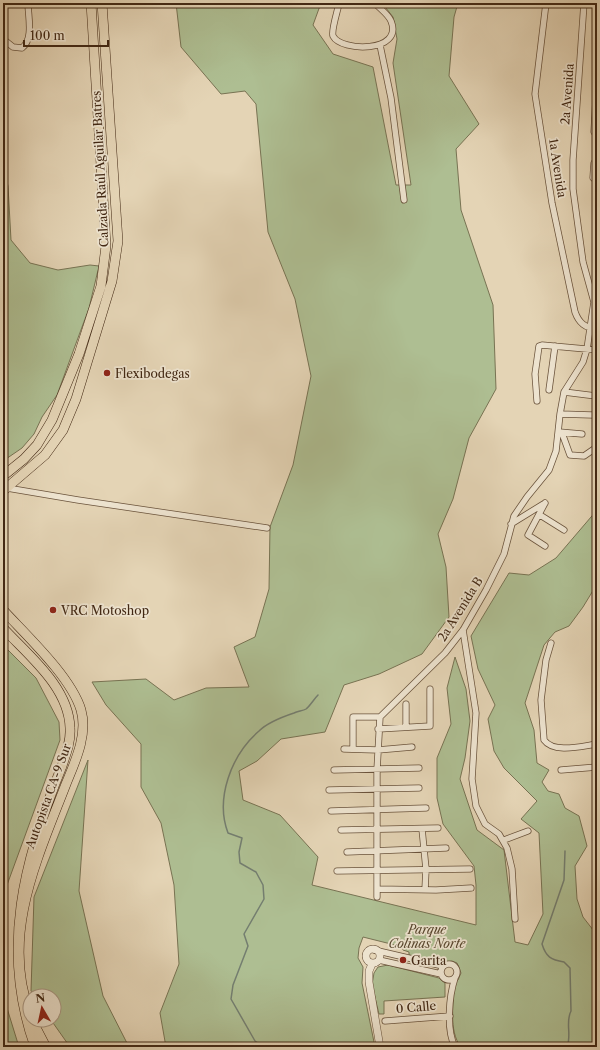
<svg xmlns="http://www.w3.org/2000/svg" width="600" height="1050" font-family="'Libre Caslon Text',serif">
<style>
.green{fill:#aebe92;stroke:#787353}
.lines{fill:none;stroke-linecap:round;stroke-linejoin:round}
.stream{stroke:#747e70;stroke-width:1.5}
.minor-casing{stroke:#6a533c;stroke-width:7}
.tertiary-casing{stroke:#6a533c;stroke-width:8}
.trunk-casing{stroke:#422814;stroke-width:10}
.minor{stroke:#ede3cf;stroke-width:5.5}
.tertiary{stroke:#ede3cf;stroke-width:7}
.trunk{stroke:#e4d4b5;stroke-width:9}
.poi-dot{fill:#8f2418;stroke:#ede3cf;stroke-width:1.5}
.labels{text-anchor:middle;dominant-baseline:central;stroke-width:3.5;stroke-linejoin:round;paint-order:stroke}
.street-label{font-size:12px;fill:#422814;stroke:#ede3cf}
.poi-label{font-size:12px;fill:#422814;stroke:#ede3cf;text-anchor:start}
.park-label{font-size:12px;font-style:italic;fill:#58462d;stroke:#ede3cf}
</style>
<rect width="100%" height="100%" fill="#e4d4b5"/>
<filter id="stains"><feTurbulence type="fractalNoise" baseFrequency=".005" numOctaves="4"/><feColorMatrix values="0 0 0 0 .2 0 0 0 0 .09 0 0 0 0 .02 0 0 0 .5 -.17"/></filter>
<radialGradient id="worn" r=".72"><stop offset=".6" stop-color="#630" stop-opacity="0"/><stop offset="1" stop-color="#630" stop-opacity=".3"/></radialGradient>
<path class="green" d="M176,3H321L313,25L333,54L373,67L396,185H411L393,63L397,39L393,17L382,3H458L454,17L449,76L479,124L456,149L461,210L493,305L496,389L469,438L453,499L438,534L446,567L449,617L422,654L379,674L344,685L325,732L281,739L257,761L239,771L243,800L280,815L318,857L312,885L476,925V885L474,866L443,824L437,798V758L451,724L447,688L455,657L466,689L470,721L465,758L460,779L477,830L504,850L515,942L528,945L543,914L539,833L521,819L537,801L504,768L494,751L488,719L495,705L478,669L471,636L509,573L529,575L556,558L597,510V584L583,607L569,626L555,632L544,645L525,703L534,730L537,763L549,770L542,782L548,791L559,794L565,808L579,816L587,846L575,866L577,899L583,917L597,935V1047H461C448,1031 454,1002 454,982L458,980L461,973L457,963L452,961L441,963L409,955V952L403,950V947L363,937L359,948L358,958L363,967L362,983L375,1047H166L160,1013L179,964L174,885L161,823L141,787V744L106,705L92,682L146,679L174,700L206,688L249,687L234,647L255,637L269,589L270,527L293,465L311,376L295,299L268,232L256,104L245,91L221,94L181,47Z
M3,166L8,186L11,240L30,263L58,270L90,265L99,266L89,308L57,395L42,417L34,434L22,448L3,461Z
M3,645L36,678L59,722L60,740L3,896Z
M88,760L79,891L103,996L129,1047H70L51,1020H54V996H35L31,991L34,897Z
M388,965L439,978L445,983V997L384,1001V1014H379L372,985L374,973L378,967Z
M3,994V995L19,1047H3Z"/>
<g class="lines">
<path class="stream" d="M565,851L564,880L542,944C546,957 551,960 564,962L570,968L571,1011C565,1022 572,1035 567,1047
M264,1047L255,1041L231,999L233,985L248,946L244,934L264,899L263,885L256,872L240,863L239,852L242,838L228,833C215,799 231,755 259,731C268,722 282,717 294,713C298,711 303,711 306,709C310,706 314,699 318,695"/>
<g class="minor-casing">
<path id="minor" d="M339,3C338,10 331,30 333,36C341,52 404,53 391,21C388,14 380,9 375,3
M546,3L535,94L552,203L575,312C579,323 585,328 597,329
M3,39L13,47L22,48C34,39 28,16 28,3
M380,45L391,98L404,200
M597,78L594,132L597,136
M597,159L594,163L593,178L597,180
M549,390L555,346
M564,392L596,396
M537,401L535,374L539,346L542,345L597,350
M560,414L592,415
M559,432L582,434
M562,433L570,455L584,456L597,447
M7,488L78,500L267,528
M545,503L528,535L545,546
M540,515L564,530
M511,524L545,503
M463,630L476,713L472,779L476,806L485,824L499,834L507,848L512,869L515,919
M551,643L546,660L541,700L544,740C554,754 582,746 597,744
M406,727V704
M378,729L430,726V689
M344,749L378,750L412,747
M353,749V717H380
M334,770L419,768
M561,770L597,767
M329,790L419,788
M331,811L426,808
M422,829L426,869L425,890
M341,830L438,828
M504,840L528,831
M347,852L446,848
M337,871L470,869
M377,889L436,890L471,888
M377,897V770L380,717L445,653L463,630L486,590L504,554L514,516L527,497L549,470L556,451L560,414L564,392L583,362L587,349L594,302L583,262L573,189V160L584,3
M374,950L443,966
M379,960L441,974
M441 972a8 8 0 1 1 16 0a8 8 0 1 1-16 0Z
M455,978C449,996 446,1030 455,1047
M385,1021L450,1016"/>
</g>
<g class="tertiary-casing">
<path id="tertiary" d="M366 956a7 7 0 1 1 14 0a7 7 0 1 1-14 0Z
M372,964L369,971V982L380,1047"/>
</g>
<g class="trunk-casing">
<path id="trunk" d="M3,476L24,459L37,445L52,420L79,354L101,286L106,246L91,3
M3,491L45,455L63,430L76,399L112,281L118,241L102,3
M3,610C27,636 71,677 81,710C88,735 75,762 66,784C38,857 0,935 30,1014
M3,628C28,655 69,687 70,728C71,741 66,754 62,766C24,859 0,950 35,1047
M32,1020L46,1047"/>
</g>
<use href="#minor" class="minor"/>
<use href="#tertiary" class="tertiary"/>
<use href="#trunk" class="trunk"/>
</g>
<g class="poi-dot">
<circle cx="107" cy="373" r="4"/>
<circle cx="53" cy="610" r="4"/>
<circle cx="403" cy="960" r="4"/>
</g>
<g class="labels">
<g class="street-label">
<text transform="translate(567 94) rotate(-86)">2a Avenida</text>
<text transform="translate(558 168) rotate(81)">1a Avenida</text>
<text transform="translate(100 169) rotate(-93)">Calzada Raúl Aguilar Batres</text>
<text transform="translate(460 609) rotate(-58)">2a Avenida B</text>
<text transform="translate(48 796) rotate(-70)">Autopista CA-9 Sur</text>
<text transform="translate(416 1007) rotate(-5)">0 Calle</text>
</g>
<g class="poi-label">
<text x="115" y="373">Flexibodegas</text>
<text x="61" y="610">VRC Motoshop</text>
<text x="411" y="960">Garita</text>
</g>
<g class="park-label">
<text x="427" y="929">Parque<tspan x="427" dy="14">Colinas Norte</tspan></text>
</g>
</g>
<rect width="600" height="1050" fill="none" stroke="#e4d4b5" stroke-width="16"/>
<rect x="4" y="4" width="592" height="1042" fill="none" stroke="#422814" stroke-width="2"/>
<rect x="8" y="8" width="584" height="1034" fill="none" stroke="#422814"/>
<g transform="translate(42 1008) rotate(351)"><circle r="19" fill="#ede3cf" stroke="#a99884"/>
<path d="M0-3L7 15L0 10L-7 15Z" fill="#8f2418"/>
<text y="-6" font-size="11" font-weight="bold" text-anchor="middle" fill="#422814">N</text>
</g>
<path d="M24 40v6h84v-6" fill="none" stroke="#422814" stroke-width="2"/>
<text x="30" y="40" font-size="12" fill="#422814" stroke="#ede3cf" stroke-width="3" paint-order="stroke">100 m</text>
<rect width="100%" height="100%" filter="url(#stains)"/>
<rect width="100%" height="100%" fill="url(#worn)"/>
</svg>
